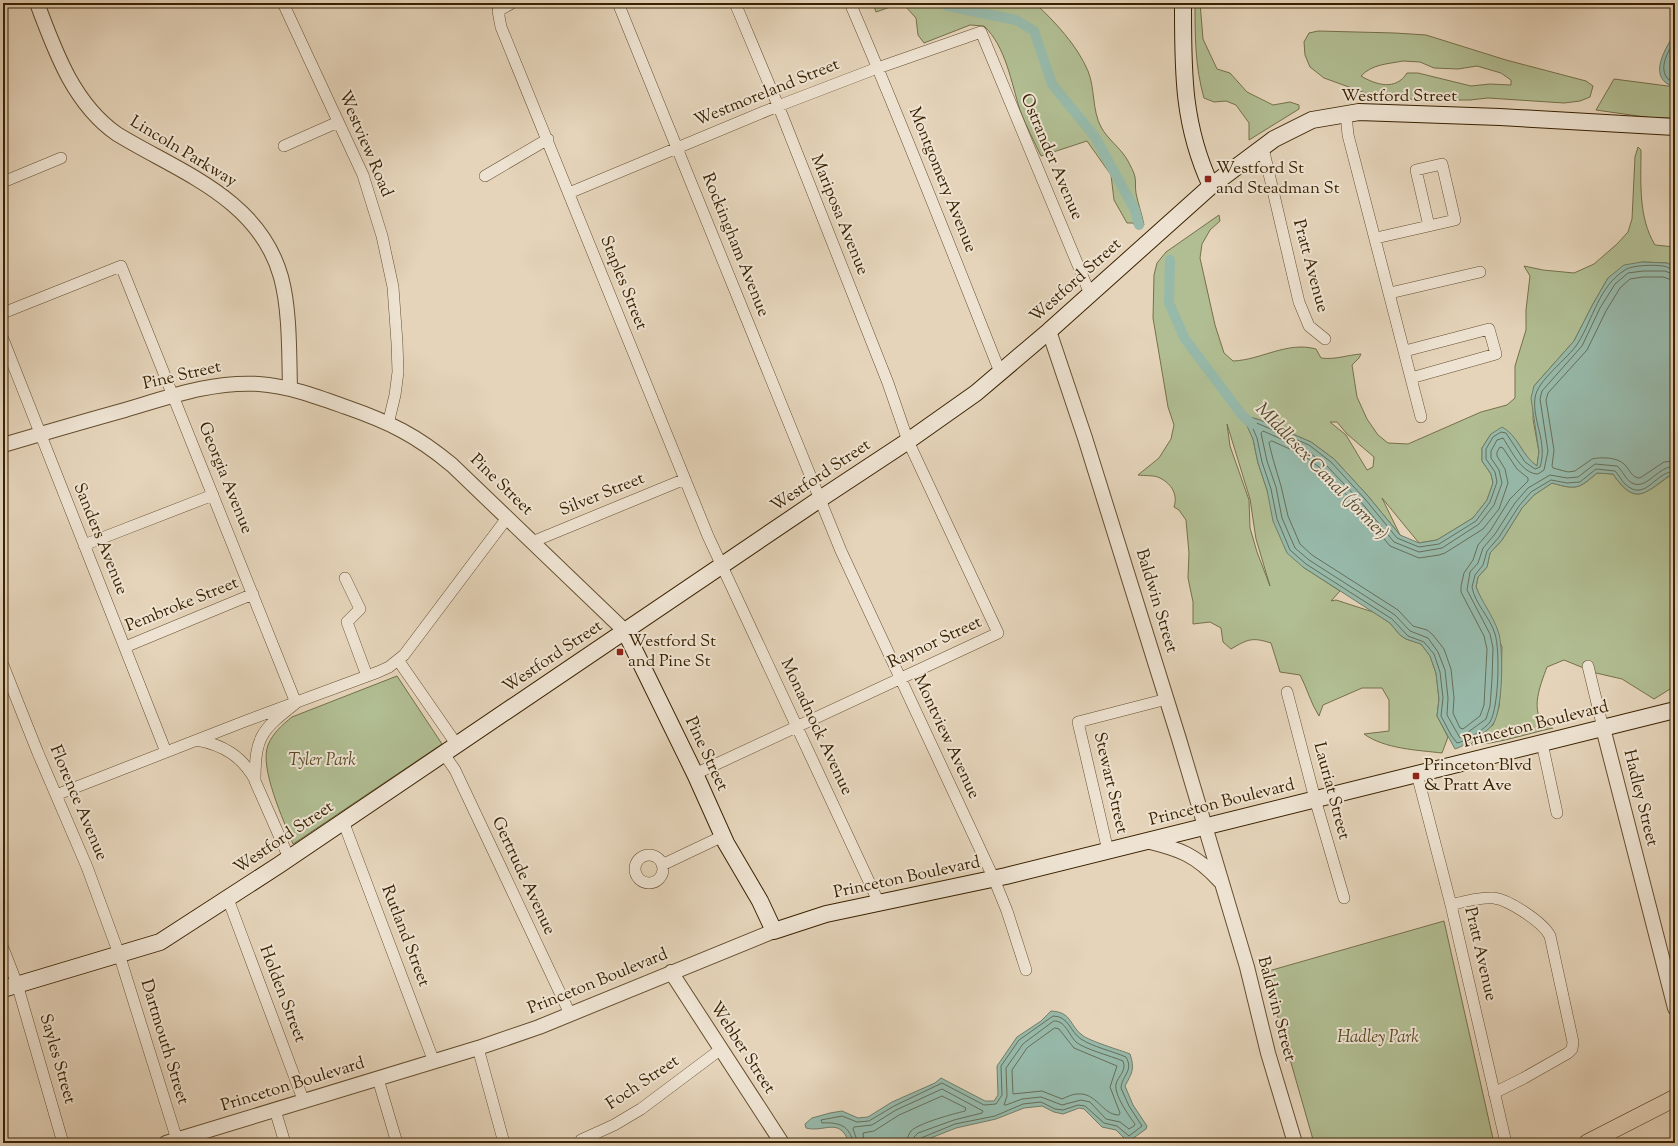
<svg xmlns="http://www.w3.org/2000/svg" width="1678" height="1146" font-family="'Sorts Mill Goudy',serif">
<style>
.green{fill:#b1bd92;stroke:#76704a;fill-rule:evenodd}
.water{fill:#97b9aa;stroke:#727d66}
.lines{fill:none;stroke-linecap:round;stroke-linejoin:round}
.shore{stroke:#686e56;stroke-width:1}
.canal{stroke:#97b9aa;stroke-width:10}
.minor-casing{stroke:#654e2f;stroke-width:12}
.tertiary-casing{stroke:#654e2f;stroke-width:16}
.secondary-casing{stroke:#3a2201;stroke-width:18}
.primary-casing{stroke:#3a2201;stroke-width:18}
.minor{stroke:#eee3d2;stroke-width:11}
.tertiary{stroke:#eee3d2;stroke-width:14}
.secondary{stroke:#eee3d2;stroke-width:16}
.primary{stroke:#e5d4ba;stroke-width:17}
.poi-dot{fill:#8f2418;stroke:#eee3d2;stroke-width:1.5}
.labels{text-anchor:middle;dominant-baseline:central;stroke-width:4;stroke-linejoin:round;paint-order:stroke}
.street-label{font-size:17px;fill:#3a2201;stroke:#eee3d2}
.poi-label{font-size:17px;fill:#3a2201;stroke:#eee3d2;text-anchor:start}
.park-label{font-size:17px;font-style:italic;fill:#584925;stroke:#eee3d2}
.water-label{font-size:18px;font-style:italic;fill:#51482b;stroke:#eee3d2}
</style>
<rect width="100%" height="100%" fill="#e5d4ba"/>
<filter id="stains"><feTurbulence type="fractalNoise" baseFrequency=".005" numOctaves="4"/><feColorMatrix values="0 0 0 0 .2 0 0 0 0 .09 0 0 0 0 .02 0 0 0 .5 -.17"/></filter>
<radialGradient id="worn" r=".72"><stop offset=".6" stop-color="#630" stop-opacity="0"/><stop offset="1" stop-color="#630" stop-opacity=".3"/></radialGradient>
<path class="green" d="M873,3H1035C1055,22 1077,45 1088,71C1095,88 1092,110 1101,127C1108,140 1121,148 1128,161C1130,165 1134,172 1135,177C1136,182 1135,188 1136,193C1138,204 1142,214 1144,225L1136,227L1133,223H1127L1114,200L1111,175L1087,141L1041,156C1034,141 1026,126 1020,110C1011,82 1006,47 984,26L970,25L924,43L918,35L916,18L905,6H893L876,12Z
M1195,3H1200L1203,39L1217,69L1230,73L1247,92L1273,105L1290,102L1299,105V109L1249,140V123L1236,105L1226,101L1214,102L1204,98C1195,67 1195,35 1195,3Z
M1318,31L1395,33L1426,35L1506,60L1586,81L1593,86L1590,97L1580,101L1564,103L1488,98L1470,100H1419L1371,95L1324,78L1310,67L1305,55L1304,42L1309,33ZM1403,61L1420,62L1434,68L1458,69L1477,66L1501,73L1511,80V85L1490,84L1471,86L1418,73H1407C1396,91 1376,85 1361,76C1372,64 1388,64 1403,61Z
M1614,79L1675,87V118H1652L1596,110Z
M1638,147L1641,150C1641,182 1638,217 1655,245L1675,247V267L1667,263L1642,262L1608,278L1593,304L1574,341L1534,386L1533,419L1539,452L1537,466L1529,460L1515,439L1491,434L1482,448V461L1491,474L1493,483L1487,500L1473,518L1437,540L1419,543L1382,498L1400,535L1368,496L1334,459L1311,442L1260,420L1243,415L1253,439L1258,463L1267,490L1303,567L1340,591L1331,601L1336,600L1373,612L1390,623L1400,635L1406,639L1421,644L1430,656L1436,673L1439,699L1437,716L1448,737L1442,753C1417,750 1385,749 1364,734L1389,731V700L1382,688H1362L1323,705L1319,716C1311,704 1307,688 1300,675L1280,672L1271,643C1252,637 1248,639 1231,649L1223,642L1221,628L1210,622L1193,624V602L1188,578L1189,553L1186,520L1179,510L1174,507C1178,495 1172,484 1160,478C1155,475 1145,476 1138,475L1159,458L1171,439L1174,425L1168,407L1153,318L1154,275L1157,263L1166,252L1219,215L1220,221L1210,230L1202,244L1200,258L1215,325L1224,353L1233,361C1261,360 1287,341 1316,349L1321,358C1335,360 1347,355 1361,354L1359,358L1352,365L1357,397L1367,419L1378,435L1388,443L1408,444L1481,412L1507,405L1515,398V366L1526,330V310L1530,276L1524,266L1543,270L1574,273L1594,264L1617,244L1628,232L1632,219L1635,157ZM1330,422H1337L1347,434L1374,457L1373,467L1367,470L1346,435ZM1227,424L1250,499L1256,539L1270,586L1257,552L1250,528L1249,500L1230,446Z
M1597,473L1613,474C1635,507 1645,493 1671,475L1675,476V686L1654,699L1622,679L1596,673L1564,660L1547,667C1540,686 1526,719 1553,728C1525,734 1499,744 1470,745L1478,736L1493,725L1499,707L1501,679L1502,647L1476,587L1478,577L1487,567L1490,553L1502,540L1522,508L1534,495L1552,483C1576,490 1579,489 1597,473Z
M397,676L442,744L293,844C284,821 259,768 268,745C273,733 282,725 292,717Z
M1444,921L1494,1143H1314L1265,972Z"/>
<path class="water" d="M1675,33V87C1646,79 1665,49 1675,33Z
M1642,262L1667,263L1675,267V476L1670,475C1645,493 1636,507 1613,474L1597,473C1578,489 1577,490 1552,483L1534,495L1522,508L1502,540L1490,553L1487,567L1478,577L1476,587C1482,602 1493,616 1498,631C1504,646 1503,711 1493,724C1488,732 1464,746 1455,749L1437,716L1439,699L1436,673L1430,656L1421,644L1406,639L1400,635L1390,623L1303,567L1287,553L1273,521L1267,490L1258,463L1253,439L1242,415L1260,420L1311,442L1334,459L1368,496L1400,535L1419,543L1437,540L1473,518L1487,500L1493,483L1491,474L1482,461V448L1491,434L1502,427C1518,435 1522,456 1537,466L1539,452L1531,398L1534,386L1574,341L1593,304L1608,278L1624,265Z
M1051,1011C1072,1012 1069,1025 1082,1035C1089,1041 1120,1050 1130,1054C1135,1069 1132,1073 1125,1086L1133,1105L1147,1126L1146,1129L1128,1142L1116,1130L1102,1127L1084,1109L1079,1108L1063,1114L1054,1112L1042,1106L1024,1108L996,1119L956,1128L918,1143H849C840,1116 824,1133 806,1128L805,1124L812,1118L830,1113L842,1111L858,1118L868,1117L892,1102L935,1083L941,1078L985,1101H994L998,1095L997,1066L1017,1037L1041,1021Z"/>
<g class="lines">
<path class="shore" d="M1675,41C1668,51 1658,68 1668,79L1675,83
M1675,270C1672,270 1670,268 1667,267C1659,264 1631,265 1625,270C1599,286 1593,319 1578,343C1568,359 1537,380 1535,398C1532,420 1548,443 1540,467L1535,469L1525,462L1506,433L1501,432L1493,437L1486,449V459L1495,472L1497,482L1490,502L1476,521L1439,544L1419,547L1397,538L1365,499L1331,462L1309,445L1259,424L1253,422L1251,424L1257,438L1262,462L1271,489L1277,519L1290,550L1306,564L1392,619L1408,636L1424,642L1434,654L1440,672L1443,698L1441,716L1451,735L1457,743C1465,742 1486,728 1490,722C1499,707 1500,649 1495,634C1490,617 1475,604 1472,587L1475,575L1483,565L1487,551L1499,537L1519,506L1531,492L1551,480L1567,483L1580,482L1596,469L1615,471C1619,475 1621,480 1625,484C1646,504 1656,469 1675,472
M1675,275L1665,271H1643L1628,273L1615,284L1600,308L1582,346L1542,391L1540,399L1548,451L1544,470L1538,474C1522,474 1511,450 1503,438L1497,440L1491,451V458L1499,470L1502,483L1494,505L1479,524L1442,548L1419,552L1394,542L1361,502L1327,466L1306,450L1263,431L1261,433L1267,461L1276,487L1282,518L1295,548L1309,560L1395,615L1410,631L1428,638L1438,652L1445,670L1448,698L1447,715L1460,738L1486,719L1490,706L1492,679L1493,648L1490,634L1467,590L1470,572L1478,563L1483,548L1495,534L1515,503L1528,488L1550,475L1567,478L1578,477L1595,464L1617,466C1623,471 1625,479 1632,483C1647,491 1659,464 1675,467
M1675,281L1663,277H1643L1630,279L1620,288L1606,311L1587,350L1548,393L1546,400L1554,450L1552,466L1553,468L1568,472L1575,471L1592,459C1600,457 1617,457 1624,464C1630,469 1631,478 1640,478L1664,462L1675,461
M1272,441L1303,455L1323,470L1357,506L1390,546L1419,558L1439,555L1445,553L1483,529L1499,509L1508,483L1505,469L1497,456V452L1500,447L1503,448L1517,469L1528,478V481L1510,499L1490,531L1478,545L1473,560L1464,573L1461,586V592L1484,636L1487,649L1484,705L1480,716L1463,729L1460,728L1453,713L1454,698L1451,669L1444,649L1433,635L1427,630L1413,626L1398,610L1312,555L1300,544L1288,516L1281,486L1273,459L1269,443Z
M1054,1021C1065,1020 1069,1035 1076,1042C1084,1049 1111,1056 1123,1061C1127,1071 1118,1076 1116,1084C1114,1095 1129,1116 1135,1124L1134,1126L1129,1129L1120,1122L1106,1119L1090,1102L1081,1100L1062,1105L1041,1097L1022,1099L1006,1105H1004L1007,1096L1006,1068L1023,1044Z
M1055,1028L1059,1029L1074,1048L1117,1066L1110,1087L1120,1113L1119,1115C1102,1115 1097,1092 1077,1094C1072,1094 1067,1097 1062,1099L1042,1091L1013,1094L1012,1070L1027,1048Z
M853,1143C850,1125 838,1122 822,1123L821,1120L842,1116L857,1122L869,1121L894,1106L942,1083L984,1105L996,1104L1002,1095L1001,1066L1019,1040L1053,1016C1069,1016 1070,1032 1081,1039C1093,1047 1112,1051 1126,1057C1134,1071 1122,1075 1121,1088L1129,1106L1142,1126L1129,1136L1117,1126L1104,1123L1085,1106L1078,1105L1063,1110L1055,1109L1041,1102L1023,1104L995,1116L955,1124L921,1138L918,1143
M858,1143L853,1129L854,1127L872,1125L896,1110L942,1089L983,1111L982,1113L954,1120L918,1133L914,1137L913,1143
M864,1143L863,1133L874,1131L899,1115L942,1096L966,1108L965,1111C953,1114 919,1123 911,1131C908,1135 907,1139 907,1143"/>
<path class="canal" d="M945,3L947,6L1016,20L1034,31L1052,84L1095,137L1135,210L1139,225
M1170,260L1169,303L1185,339L1242,415L1252,424"/>
<g class="minor-casing">
<path id="minor" d="M283,3L363,175L382,236L393,287L397,343L398,372L395,395L388,424
M512,3L498,11L501,27L708,536L879,903
M618,3L841,551L994,879L1007,911L1026,970
M850,3C903,125 951,249 1000,372
M1346,114L1348,135L1421,417
M284,146L338,122
M1263,148L1299,302L1309,326L1325,339
M485,176L548,139
M3,182L61,158
M569,193L778,106L872,70L981,32L1090,294
M1376,238L1455,220L1442,164L1416,170L1429,226
M1390,293L1480,272
M3,313L121,266L296,703C262,730 255,735 255,781L289,858
M3,339L166,752
M1405,351L1489,329L1496,354L1411,378
M532,542L685,479
M84,545L213,495
M345,578L360,609L347,622L367,676
M125,647L253,594
M398,660L457,745
M3,665L38,753L87,867L119,954L178,1143
M1588,666L1603,728
M1287,692L1315,799L1344,898
M197,740C223,745 242,756 255,780
M1542,743L1557,813
M444,754L455,770L570,1014
M695,774L998,633L908,441L888,383L782,115L735,3
M1417,774L1451,905L1506,1143
M56,795L243,722L378,672L389,667L404,655L507,518
M343,821L434,1062
M1108,851L1078,722L1167,699
M635 869a14 14 0 1 1 28 0a14 14 0 1 1-28 0Z
M662,865L723,836
M228,899L304,1102
M1451,905C1465,901 1480,897 1494,898C1509,900 1543,922 1550,936L1573,1042L1572,1049L1568,1053L1524,1078L1494,1093
M3,948L17,984L63,1143
M478,1048L504,1143
M378,1079L397,1143
M275,1110L285,1143
M581,1140L614,1125L641,1109L721,1049"/>
</g>
<g class="tertiary-casing">
<path id="tertiary" d="M37,3C55,51 73,103 117,134C179,172 259,198 281,277C290,310 289,353 290,388
M1049,331L1085,438L1179,739L1247,967L1268,1053L1295,1143
M3,445C44,433 85,421 125,410C169,397 212,381 259,384C289,386 318,397 346,407C389,422 416,435 452,465L625,631
M1603,728L1675,1008
M1146,841C1180,849 1196,855 1220,881
M671,972L782,1143
M166,1143L478,1048L539,1027L774,931"/>
</g>
<g class="secondary-casing">
<path id="secondary" d="M1183,3C1183,70 1182,124 1211,186
M625,631L696,776L726,843L760,901L774,931L826,914L1006,876L1675,710
M3,989L160,942L279,865L817,501L908,441L976,393L1049,331L1211,186L1274,139L1312,120L1359,112L1500,117L1675,127"/>
</g>
<g class="primary-casing">
<path id="primary" d="M1587,1143L1675,1098"/>
</g>
<use href="#minor" class="minor"/>
<use href="#tertiary" class="tertiary"/>
<use href="#secondary" class="secondary"/>
<use href="#primary" class="primary"/>
</g>
<g class="poi-dot">
<rect x="1204" y="175" width="8" height="8" rx="2"/>
<rect x="616" y="648" width="8" height="8" rx="2"/>
<rect x="1412" y="772" width="8" height="8" rx="2"/>
</g>
<g class="labels">
<g class="street-label">
<text transform="translate(767 93) rotate(-22)">Westmoreland Street</text>
<text x="1399" y="97">Westford Street</text>
<text transform="translate(365 144) rotate(67)">Westview Road</text>
<text transform="translate(183 152) rotate(31)">Lincoln Parkway</text>
<text transform="translate(1051 157) rotate(67)">Ostrander Avenue</text>
<text transform="translate(942 180) rotate(68)">Montgomery Avenue</text>
<text transform="translate(839 215) rotate(68)">Mariposa Avenue</text>
<text transform="translate(735 245) rotate(68)">Rockingham Avenue</text>
<text transform="translate(1310 266) rotate(75)">Pratt Avenue</text>
<text transform="translate(1076 281) rotate(-42)">Westford Street</text>
<text transform="translate(623 283) rotate(68)">Staples Street</text>
<text transform="translate(182 376) rotate(-13)">Pine Street</text>
<text transform="translate(821 476) rotate(-34)">Westford Street</text>
<text transform="translate(225 478) rotate(68)">Georgia Avenue</text>
<text transform="translate(501 485) rotate(44)">Pine Street</text>
<text transform="translate(602 495) rotate(-22)">Silver Street</text>
<text transform="translate(100 539) rotate(68)">Sanders Avenue</text>
<text transform="translate(1156 601) rotate(73)">Baldwin Street</text>
<text transform="translate(182 605) rotate(-22)">Pembroke Street</text>
<text transform="translate(935 643) rotate(-25)">Raynor Street</text>
<text transform="translate(553 657) rotate(-34)">Westford Street</text>
<text transform="translate(1536 725) rotate(-14)">Princeton Boulevard</text>
<text transform="translate(816 727) rotate(65)">Monadnock Avenue</text>
<text transform="translate(946 737) rotate(65)">Montview Avenue</text>
<text transform="translate(706 754) rotate(65)">Pine Street</text>
<text transform="translate(1110 783) rotate(77)">Stewart Street</text>
<text transform="translate(1331 791) rotate(75)">Lauriat Street</text>
<text transform="translate(1640 798) rotate(76)">Hadley Street</text>
<text transform="translate(78 803) rotate(67)">Florence Avenue</text>
<text transform="translate(1222 803) rotate(-14)">Princeton Boulevard</text>
<text transform="translate(284 838) rotate(-34)">Westford Street</text>
<text transform="translate(523 876) rotate(65)">Gertrude Avenue</text>
<text transform="translate(907 878) rotate(-12)">Princeton Boulevard</text>
<text transform="translate(405 936) rotate(69)">Rutland Street</text>
<text transform="translate(1480 954) rotate(77)">Pratt Avenue</text>
<text transform="translate(598 982) rotate(-22)">Princeton Boulevard</text>
<text transform="translate(282 994) rotate(69)">Holden Street</text>
<text transform="translate(1276 1009) rotate(75)">Baldwin Street</text>
<text transform="translate(164 1042) rotate(73)">Dartmouth Street</text>
<text transform="translate(742 1048) rotate(57)">Webber Street</text>
<text transform="translate(57 1059) rotate(74)">Sayles Street</text>
<text transform="translate(643 1083) rotate(-34)">Foch Street</text>
<text transform="translate(293 1085) rotate(-17)">Princeton Boulevard</text>
</g>
<g class="poi-label">
<text x="1216" y="169">Westford St<tspan x="1216" dy="20">and Steadman St</tspan></text>
<text x="628" y="642">Westford St<tspan x="628" dy="20">and Pine St</tspan></text>
<text x="1424" y="766">Princeton Blvd<tspan x="1424" dy="20">&amp; Pratt Ave</tspan></text>
</g>
<g class="park-label">
<text x="322" y="761">Tyler Park</text>
<text x="1378" y="1038">Hadley Park</text>
</g>
<g class="water-label">
<text transform="translate(1321 472) rotate(46)">MIddlesex Canal (former)</text>
</g>
</g>
<rect width="1678" height="1146" fill="none" stroke="#e5d4ba" stroke-width="16"/>
<rect x="4" y="4" width="1670" height="1138" fill="none" stroke="#3a2201" stroke-width="2"/>
<rect x="8" y="8" width="1662" height="1130" fill="none" stroke="#3a2201"/>
<rect width="100%" height="100%" filter="url(#stains)"/>
<rect width="100%" height="100%" fill="url(#worn)"/>
</svg>
